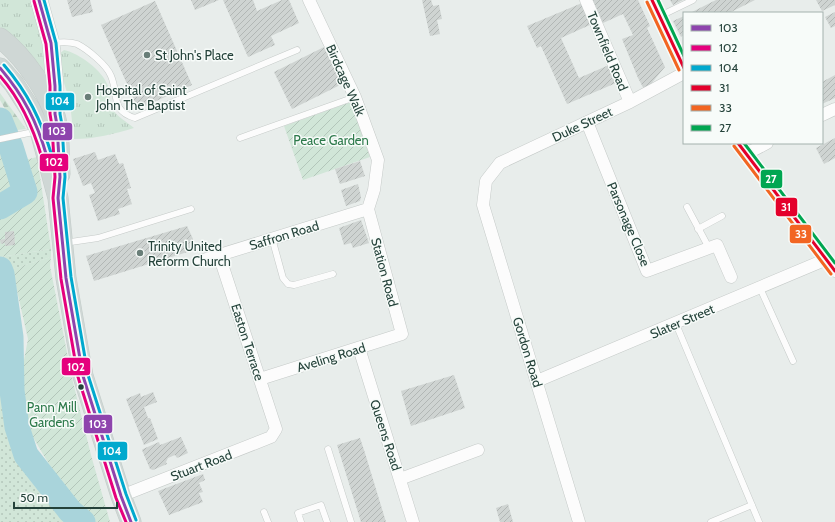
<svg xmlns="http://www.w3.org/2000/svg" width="835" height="522" font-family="Cabin,sans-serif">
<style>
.grass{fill:url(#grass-tufts)}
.forest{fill:url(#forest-firs)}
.park{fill:url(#park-dots)}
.garden{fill:url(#garden-furrows)}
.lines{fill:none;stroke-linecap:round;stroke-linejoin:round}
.river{stroke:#a9d4db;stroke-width:25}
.building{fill:url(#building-hatch)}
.lane-casing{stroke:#c5cac8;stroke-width:7}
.street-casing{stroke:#c5cac8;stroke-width:13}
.secondary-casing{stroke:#c3cbc8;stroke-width:18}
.primary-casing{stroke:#c3ccc9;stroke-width:21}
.lane{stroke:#fcfcfc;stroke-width:6}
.street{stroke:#fcfcfc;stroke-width:12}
.secondary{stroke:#fcfcfc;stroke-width:17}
.primary{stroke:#cfd7d5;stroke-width:20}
.bus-1-casing{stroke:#f7fbf9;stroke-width:6}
.bus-2-casing{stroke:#f7fbf9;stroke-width:6}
.bus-3-casing{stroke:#f7fbf9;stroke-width:6}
.bus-4-casing{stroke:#f7fbf9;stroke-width:6}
.bus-5-casing{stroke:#f7fbf9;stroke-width:6}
.bus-6-casing{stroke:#f7fbf9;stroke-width:6}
.bus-1{stroke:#8e44ad;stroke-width:3}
.bus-2{stroke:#e5007d;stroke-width:3}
.bus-3{stroke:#00a9ce;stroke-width:3}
.bus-4{stroke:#e4002b;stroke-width:3}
.bus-5{stroke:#f26522;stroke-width:3}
.bus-6{stroke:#00a651;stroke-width:3}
.poi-dot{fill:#697e78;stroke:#f7fbf9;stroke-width:1.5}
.bus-dot{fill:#24423a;stroke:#f7fbf9;stroke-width:1.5}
.labels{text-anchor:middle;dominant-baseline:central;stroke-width:3;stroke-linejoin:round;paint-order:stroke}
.street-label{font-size:13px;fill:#24423a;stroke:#f7fbf9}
.poi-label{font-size:13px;fill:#24423a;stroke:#f7fbf9;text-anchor:start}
.park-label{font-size:13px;fill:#2d7a4b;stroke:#f7fbf9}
.line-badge{stroke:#f7fbf9;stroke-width:1.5}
.badge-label{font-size:11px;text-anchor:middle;font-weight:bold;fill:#fff}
</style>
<defs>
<pattern id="grass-tufts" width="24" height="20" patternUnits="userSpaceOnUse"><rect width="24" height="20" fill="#d1e6d8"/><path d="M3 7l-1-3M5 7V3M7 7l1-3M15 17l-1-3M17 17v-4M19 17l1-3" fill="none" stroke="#b3c6ba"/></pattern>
<pattern id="forest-firs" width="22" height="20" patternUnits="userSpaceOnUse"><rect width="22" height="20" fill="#d1e6d8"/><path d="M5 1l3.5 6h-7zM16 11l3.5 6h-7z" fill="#b3c6ba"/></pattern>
<pattern id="park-dots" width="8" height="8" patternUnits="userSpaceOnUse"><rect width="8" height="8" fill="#d1e6d8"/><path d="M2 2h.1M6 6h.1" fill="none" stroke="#b3c6ba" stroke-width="1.8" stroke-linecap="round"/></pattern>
<pattern id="garden-furrows" width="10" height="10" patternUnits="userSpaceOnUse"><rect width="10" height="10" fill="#d1e6d8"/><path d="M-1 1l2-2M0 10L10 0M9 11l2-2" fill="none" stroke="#b3c6ba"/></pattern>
<pattern id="building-hatch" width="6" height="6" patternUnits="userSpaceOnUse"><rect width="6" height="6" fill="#cfd4d2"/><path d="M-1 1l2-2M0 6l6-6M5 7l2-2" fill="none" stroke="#b2b7b5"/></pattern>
</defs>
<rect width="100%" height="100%" fill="#e8edeb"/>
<path class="grass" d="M0,0H33C40,25 44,50 46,75L18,43L0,27Z
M64,50C79,53 103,71 108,86C110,94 109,102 113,110C118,117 127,122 134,128C114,134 95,139 74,139L70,103L72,102L70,99H69L60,70L59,54Z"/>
<path class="forest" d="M0,93L26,129L17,130L0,100Z"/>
<path class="park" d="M51,249V257L0,273V257Z
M0,364L4,400L11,426L21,450L43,483L63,504L73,522H0Z"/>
<path class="garden" d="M351,102L370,157L303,180L284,126Z
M0,149L6,150L13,163L37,157L51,249L0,257Z
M51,257L50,266L72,378L91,455L110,522H92L50,466L27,427L22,400L23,365L28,339L12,269Z"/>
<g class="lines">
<path class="river" d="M0,120L11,147L25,192L0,207
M0,269L2,274L11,337L12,391L17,427L26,455L70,511L83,522"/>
</g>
<path class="building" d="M67,0H90L93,12L72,17Z
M191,0H219L195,10Z
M223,0H253L257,11L282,0H289L299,23L271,36L275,45L248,57Z
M422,0H431L433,6L439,5L442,19L437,20L440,34L430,36Z
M593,0H638L650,26L647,28L665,67L645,91L638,78L622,39L633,35L623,14L603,23Z
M670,0H683L673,5Z
M716,0H755L729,13H690Z
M816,0H835V5L822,11Z
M155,1L192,85L138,109L101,25Z
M582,3L592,24L561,38L579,78L609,65L616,83L567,104L541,46L537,48L527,26Z
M835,12V26L831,28L825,17Z
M684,16V35L681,37L673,21Z
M324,47L342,84L292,109L274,72Z
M835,75V98L822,104V82Z
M835,138V158L824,164L816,148Z
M95,152L98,160L115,154L119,164L123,163L131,188L127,189L132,204L118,209L120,214L98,221L89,195L95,193L91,183L83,186L73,159Z
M360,161L365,176L340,184L335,169Z
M358,184L361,197L360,201L346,206L341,190Z
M361,220L369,243L353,248L351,243L344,245L339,228Z
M187,226L194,241V250L94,281L86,256Z
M14,231L15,245L5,246V243L1,244L0,240L5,239V232Z
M454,375L465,408L411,426L401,391Z
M153,392L157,402L144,407L148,418H150L158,439L144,445L126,399L140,393L141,397Z
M181,437L188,453L177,458L175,455L168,458L166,462L167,464L153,470L150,469L142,450L143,449L159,442L160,445Z
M360,438L365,453L386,522H361L337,445Z
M203,474L205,480L199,483L203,492L199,493L203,502L169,515L158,491Z
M508,504L513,522H500L496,508Z"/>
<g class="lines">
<g class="lane-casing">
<path id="lane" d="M660,16L693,0
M52,43C60,42 69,41 77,44C87,49 107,65 111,76C119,94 110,111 135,118L297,50
M240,138L355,97
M0,139L38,131
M687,207L709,248
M698,229L722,216
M272,238L283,278L288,284L294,285L333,274
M64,243L98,238L191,209
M760,288L793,361
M676,324L759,522
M328,449L351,522
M264,512L268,522
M301,522L298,513L321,505L327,522
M711,522L752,505"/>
</g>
<g class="street-casing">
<path id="street" d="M309,0L355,97L378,160L374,190L368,209
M586,0L630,102
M652,0L684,68
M822,115L835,109
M587,122L647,271L717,245L731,277
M738,143L835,271
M746,154L767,143
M200,261L368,209
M359,348L413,522
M260,379L402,334L368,209
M537,381L827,259
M400,479L478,450
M121,496L271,437L276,429L219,255
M579,522L483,205L486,181L500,163L630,102L684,73"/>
</g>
<g class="secondary-casing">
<path id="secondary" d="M39,0L51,43L55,86V114"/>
</g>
<g class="primary-casing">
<path id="primary" d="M0,38C23,55 52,96 57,124C60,140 59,158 60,174
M0,68L14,84L30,109L40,131L58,198L66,278L83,376L121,496L131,522"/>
</g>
<use href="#lane" class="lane"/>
<use href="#street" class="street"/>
<use href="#secondary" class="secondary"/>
<use href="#primary" class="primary"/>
<g class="bus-1-casing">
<path id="bus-1" d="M39,0L51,43L55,86V114L57,125L60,177L58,198L66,278L83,376L121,496L131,522
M0,68C24,96 37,122 47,157"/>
</g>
<g class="bus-2-casing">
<path id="bus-2" d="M34,1L46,44L50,86V114L52,126L55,177L53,198L61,279L78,377L116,498L126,522
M0,76C21,100 33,127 42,158"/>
</g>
<g class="bus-3-casing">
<path id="bus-3" d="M44,0L56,43L60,86V114L62,125L65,177L63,198L71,277L88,375L126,494L136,520
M4,65C28,93 41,120 52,156"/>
</g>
<g class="bus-4-casing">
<path id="bus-4" d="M652,0L684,68
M738,143L835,271"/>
</g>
<g class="bus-5-casing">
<path id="bus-5" d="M647,2L679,70
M734,146L831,274"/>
</g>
<g class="bus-6-casing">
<path id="bus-6" d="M658,0L684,56
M744,143L835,263"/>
</g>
<use href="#bus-1" class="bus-1"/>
<use href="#bus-2" class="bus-2"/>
<use href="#bus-3" class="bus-3"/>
<use href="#bus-4" class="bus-4"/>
<use href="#bus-5" class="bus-5"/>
<use href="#bus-6" class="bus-6"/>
</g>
<g class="poi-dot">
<circle cx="147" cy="55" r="4"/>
<circle cx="88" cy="97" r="4"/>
<circle cx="140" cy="253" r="4"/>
</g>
<circle class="bus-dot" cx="81" cy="387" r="3.5"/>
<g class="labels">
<g class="street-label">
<text transform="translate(608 51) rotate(67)">Townfield Road</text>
<text transform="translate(346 80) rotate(66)">Birdcage Walk</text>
<text transform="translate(582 124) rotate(-25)">Duke Street</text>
<text transform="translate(629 224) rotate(67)">Parsonage Close</text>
<text transform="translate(284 235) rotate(-17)">Saffron Road</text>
<text transform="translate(385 272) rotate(75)">Station Road</text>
<text transform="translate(682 321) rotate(-23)">Slater Street</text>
<text transform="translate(248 342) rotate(72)">Easton Terrace</text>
<text transform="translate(528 352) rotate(73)">Gordon Road</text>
<text transform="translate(331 357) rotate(-17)">Aveling Road</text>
<text transform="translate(386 435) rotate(72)">Queens Road</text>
<text transform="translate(201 465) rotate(-21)">Stuart Road</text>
</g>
<g class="poi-label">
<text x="155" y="55">St John's Place</text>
<text x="96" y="90">Hospital of Saint<tspan x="96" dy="15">John The Baptist</tspan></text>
<text x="148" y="246">Trinity United<tspan x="148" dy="15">Reform Church</tspan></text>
</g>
<g class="park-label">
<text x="331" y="140">Peace Garden</text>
<text x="52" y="407">Pann Mill<tspan x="52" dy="15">Gardens</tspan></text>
</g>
</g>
<g class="line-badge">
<rect x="45" y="92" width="30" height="19" rx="4" fill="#00a9ce"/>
<rect x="42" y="122" width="31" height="19" rx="4" fill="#8e44ad"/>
<rect x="39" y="153" width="30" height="19" rx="4" fill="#e5007d"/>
<rect x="760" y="169" width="23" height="20" rx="4" fill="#00a651"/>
<rect x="775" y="197" width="23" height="20" rx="4" fill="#e4002b"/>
<rect x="789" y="224" width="23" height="20" rx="4" fill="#f26522"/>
<rect x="61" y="357" width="30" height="19" rx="4" fill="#e5007d"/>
<rect x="83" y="414" width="30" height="20" rx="4" fill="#8e44ad"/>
<rect x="97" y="441" width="31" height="20" rx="4" fill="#00a9ce"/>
</g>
<g class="badge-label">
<text x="60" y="105">104</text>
<text x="57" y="135">103</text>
<text x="54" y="166">102</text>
<text x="771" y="183">27</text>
<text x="786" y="211">31</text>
<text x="801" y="238">33</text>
<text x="76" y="371">102</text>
<text x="98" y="428">103</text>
<text x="112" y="455">104</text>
</g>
<rect x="683" y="12" width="140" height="132" fill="#f7fbf9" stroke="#a3b1ad"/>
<rect x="691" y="25" width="20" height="6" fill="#8e44ad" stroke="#a3b1ad"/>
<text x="719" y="32" font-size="12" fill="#24423a">103</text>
<rect x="691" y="45" width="20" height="6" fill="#e5007d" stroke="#a3b1ad"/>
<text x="719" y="52" font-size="12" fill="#24423a">102</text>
<rect x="691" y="65" width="20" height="6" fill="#00a9ce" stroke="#a3b1ad"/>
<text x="719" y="72" font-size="12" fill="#24423a">104</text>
<rect x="691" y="85" width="20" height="6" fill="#e4002b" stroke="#a3b1ad"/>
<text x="719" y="92" font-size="12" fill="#24423a">31</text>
<rect x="691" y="105" width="20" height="6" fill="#f26522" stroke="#a3b1ad"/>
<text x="719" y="112" font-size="12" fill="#24423a">33</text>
<rect x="691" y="125" width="20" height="6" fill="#00a651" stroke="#a3b1ad"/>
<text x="719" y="132" font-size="12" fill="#24423a">27</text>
<path d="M14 502v6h103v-6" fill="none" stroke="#24423a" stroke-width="2"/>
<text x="20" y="502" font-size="12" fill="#24423a" stroke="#f7fbf9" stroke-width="3" paint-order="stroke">50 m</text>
</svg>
